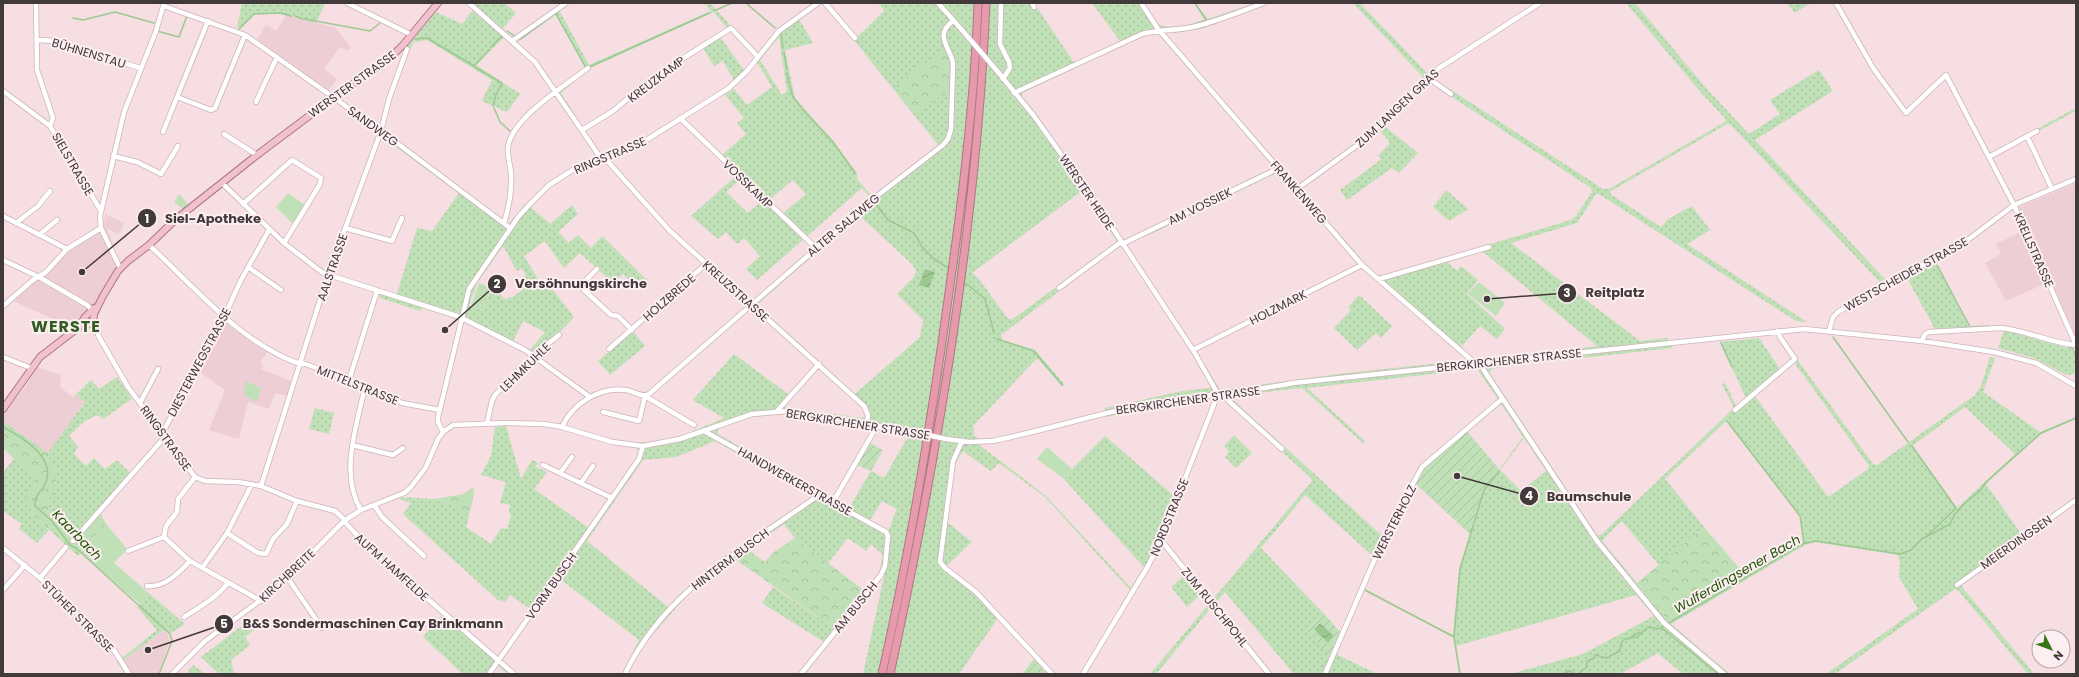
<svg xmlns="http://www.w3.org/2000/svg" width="2079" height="677" font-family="Poppins,sans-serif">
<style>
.built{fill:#edced4}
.grass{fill:url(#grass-dots);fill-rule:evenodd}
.forest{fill:url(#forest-crowns)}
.park{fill:#c0e0b7}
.garden{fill:url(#garden-furrows);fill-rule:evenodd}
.water{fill:url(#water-waves)}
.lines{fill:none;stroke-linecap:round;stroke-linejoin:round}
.stream{stroke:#9dc891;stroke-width:1.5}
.minor-casing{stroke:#ccb4b9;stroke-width:6}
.major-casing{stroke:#ad7883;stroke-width:8}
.highway-casing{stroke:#ad7883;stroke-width:9}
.minor{stroke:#fff;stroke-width:4.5}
.major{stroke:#f1c2cd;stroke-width:6}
.highway{stroke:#e79aab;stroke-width:7}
.minor-bridge-casing{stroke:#ccb4b9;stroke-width:6;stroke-linecap:butt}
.minor-bridge{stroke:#fff;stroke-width:4.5}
.labels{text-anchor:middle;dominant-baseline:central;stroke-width:4;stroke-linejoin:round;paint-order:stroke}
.street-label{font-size:12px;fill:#42393a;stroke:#fdeef1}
.water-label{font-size:13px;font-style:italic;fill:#1d5304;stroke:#fdeef1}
.district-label{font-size:16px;font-weight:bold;letter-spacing:1px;fill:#315d23;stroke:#fdeef1}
.leader{fill:none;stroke:#42393a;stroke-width:1.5}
.callout-dot{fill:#42393a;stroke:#fdeef1;stroke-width:1.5}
.mark-label{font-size:12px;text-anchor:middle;font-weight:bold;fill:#fff}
.callout-label{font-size:13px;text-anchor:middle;font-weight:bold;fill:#42393a;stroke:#fdeef1;stroke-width:4;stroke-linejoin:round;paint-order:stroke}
</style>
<defs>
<pattern id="grass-dots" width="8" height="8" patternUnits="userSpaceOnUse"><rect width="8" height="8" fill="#c0e0b7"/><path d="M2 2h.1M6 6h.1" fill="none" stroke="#a6c19e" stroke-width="1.8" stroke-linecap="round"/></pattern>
<pattern id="forest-crowns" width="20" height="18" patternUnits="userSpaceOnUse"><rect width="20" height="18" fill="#c0e0b7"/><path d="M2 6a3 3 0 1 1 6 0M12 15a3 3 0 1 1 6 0" fill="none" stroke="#a6c19e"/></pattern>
<pattern id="garden-furrows" width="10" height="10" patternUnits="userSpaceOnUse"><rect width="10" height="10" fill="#c0e0b7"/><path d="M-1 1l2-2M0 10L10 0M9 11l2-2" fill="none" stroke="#a6c19e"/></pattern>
<pattern id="water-waves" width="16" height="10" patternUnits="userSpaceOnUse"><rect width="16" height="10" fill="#9dc891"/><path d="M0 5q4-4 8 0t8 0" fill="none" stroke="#82a377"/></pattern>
</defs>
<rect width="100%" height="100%" fill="#f6dee2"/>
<path class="built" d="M286,15L336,28L351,48L347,51L340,47L324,69L337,79L327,92L256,41L266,25L277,31Z
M2076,183V338L2051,281L2006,301L1985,263L2001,254L1996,244L2027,229L2017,208Z
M105,214L124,223L119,234L107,229L113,244L110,246L120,268L95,306L76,329L11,300L34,281L44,276L68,250L104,228Z
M226,323L267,353L260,362L263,365L261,369L291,381L287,396L275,393L269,409L248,402L239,439L209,430L225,390L198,371L222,325Z
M37,367L61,375L60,387L73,397L76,394L86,401L48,453L3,421V415L24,389Z
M165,630L170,641L158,674H130L122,661Z"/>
<path class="grass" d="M242,3H325L316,23L279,13L255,14L240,29L237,27Z
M474,3H504L516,13L500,32L504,37L476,65L520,94L507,112L482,101L492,80L427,40L414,42L410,50L407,47L436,12L462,24L475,8L472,5Z
M563,3H569L559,10L589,65L711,11L704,3H710L729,24L730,31L720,37L744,70L734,80L723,61L714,66L703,48L583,131L556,90L585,68L556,15L516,43L514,40ZM714,12L727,28L612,110L584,126H582L561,93L590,68Z
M879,3H1034L1073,61L1077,62L1120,41L1092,3H1143L1158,24C1171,31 1192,23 1205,20L1195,3L1208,19L1255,3H1272L1200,29L1167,32L1166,35L1296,184H1300L1345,152L1348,155L1303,188L1302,191L1362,260L1360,266L1213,342L1212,338L1356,265L1357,262L1279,174L1276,173L1147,236L1145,231L1272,169L1273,166L1159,35L1155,34L1143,36L1022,93V96L1036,113L1123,239L1118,247L1001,335L1002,340L1035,350L1065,385L1062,386L1037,358L973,426L974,436L977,437L978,444L1046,496L1131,588L1144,567L1063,478L1105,436L1174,496L1157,540L1145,567L1152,564L1123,612L1119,608L1130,590L1045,497L999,463L991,471L963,451L954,466L947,522L972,542L943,569L978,596L998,618L959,674H863L885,572L805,674H799L824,642L762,603L773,587L835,629L879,573L883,555L871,544L866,551L848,538L828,563L795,538L784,524L689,593L641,648L628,674H622L639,640L560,579L501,659L502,663L517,674H508L498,666L490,674H463L423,637L443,614L495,660L500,655L532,610L510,595L505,602L501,600L499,601L403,514L411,503L398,499C411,495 427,501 440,498V502L443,501L469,515L466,527L491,544L501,528L507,529L511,516L509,511L510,505L500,503L506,482L481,475L491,456L495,427L506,426L521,479L532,460L538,463L536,467L547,472L534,489L589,528L639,456V450L636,449L637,442C668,444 696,430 724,418L693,400L734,354L788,394L779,406L862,418L865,416L863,407L748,305L813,248L804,239L757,280L746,269L760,256L744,238L737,244L726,232L718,239L691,216L737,175L721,156L746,134L737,123L744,118L725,95L734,89L747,105L772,87L757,62L781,33L799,19L813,43L785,50L795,98L829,136L857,173V179L871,195L873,196L939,146L854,40L884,11ZM779,37L787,91L782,95L760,60ZM741,179L763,200L748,213L726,192ZM793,180L806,194L782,214L768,201ZM862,188L871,198L816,246L806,237ZM1083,190L1116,240V243L1013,319H1008L979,279L972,273ZM859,215L913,265L916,272L913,278L897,294L923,320L920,337L855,394L757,305ZM783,414L833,422L870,430L871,432L833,496L829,498L718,434V429L753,417ZM877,429L909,435L884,478L871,471L849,508L836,501ZM715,441L811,495L812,497C762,531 708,562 668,607L587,541L643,460L676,457ZM882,501L897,509L889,530L870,520Z
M1353,3H1360L1426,72L1429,73L1536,3H1543L1433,75L1428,82H1425L1383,125L1418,153L1399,173L1392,168L1347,200L1340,190L1382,159L1378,156L1390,143L1379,129L1366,142L1363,139L1422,79V76Z
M1626,3H1635L1706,88L1749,134L1780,114L1770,100L1819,70L1833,91L1755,140L1884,278H1888L1879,284V281L1731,125L1727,124L1611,191L1610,194L1661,227L1668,219L1692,206L1710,230L1687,244L1807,322L1796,321L1599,194H1596L1577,223L1511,243L1640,341L1667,338L1673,348L1546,362L1544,353L1597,346L1482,251L1447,262L1457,271L1461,266L1478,280L1467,294L1505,329L1497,339L1480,326L1463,345L1458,341L1463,346L1459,350L1375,279L1379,275L1383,276L1571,220L1576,216L1592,192L1591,188L1443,91L1448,88L1603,189H1609L1725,122L1726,119L1703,95Z
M1787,3H1810L1795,13Z
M2076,108V111L1994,155L1993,159L1989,152L1993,153Z
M384,130L508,225L526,203L550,224L572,205L578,214L558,232L569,243L578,235L591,248L602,236L648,281L638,289L623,274L613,283L580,253L564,268L545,241L524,256L544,289L549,285L574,317C567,324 540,355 530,350L545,332L523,321L512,343L466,320L459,321L456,319L422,308L420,311L380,298L378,292L396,297L417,228L432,231L459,193L382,137ZM503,246L517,271L522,268L526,275L521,280L526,287L512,298L510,297L506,300L492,287L483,310L469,306L477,283Z
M1446,190L1468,209L1449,221L1433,207Z
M1935,262L1969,327L1935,329L1906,276Z
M1359,295L1392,326L1381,338L1376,333L1357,350L1334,328L1351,310L1348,307Z
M2004,330L2071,349L2076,358L2074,374L2066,375L2034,358L1998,348Z
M633,331L645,346L610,375L598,361Z
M1759,338L1780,369L1794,355L1873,464L1877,465L1975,395L1981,386L1990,357L1995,358L1983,392L2040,432L2076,417V419L2041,434L1986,484L2022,535L2076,497V503L1962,584V587L2034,674H2028L1958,590L1955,589L1835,674H1826L1918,609L1899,577L1900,563L1898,555L1815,542L1805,545L1671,624L1730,674H1683L1658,653L1620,674H1510L1583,654L1654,616L1636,595L1456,646L1460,674H1459L1453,637L1363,590L1336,654L1377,674H1294L1225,592L1216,603L1273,674H1266L1213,609H1210L1156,674H1150L1209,604L1211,597H1215L1312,481L1311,478L1222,397L1106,417L1105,408L1182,391L1212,388L1200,367L1205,365L1220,390L1338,374L1524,354L1525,364L1491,369L1489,372L1597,535H1601L1734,408L1722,384L1725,383L1736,406L1746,398L1720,342ZM1794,362L1869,466L1868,469L1828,497L1755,396ZM1477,369L1497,398V401L1422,463L1383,534H1380L1231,398V396L1302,388L1363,443L1365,441L1307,388ZM1500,405H1502L1523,437L1484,490L1459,569L1453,635L1364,589L1384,542L1426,466ZM1965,407L2015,454L1957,508L1912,446ZM1726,421L1800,516L1804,542L1669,622L1603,542V539L1622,521L1659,565L1704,527L1665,479ZM1524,438L1546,471L1521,491L1500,470ZM1305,495L1373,556L1330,656L1307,631L1324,614L1261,548Z
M117,377L132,399L103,419L97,415L85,421L69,436L78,447L74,454L86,466L94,458L105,469L117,460L130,473L74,535L48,507L50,494L58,477L48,453L85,402L76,394L91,380L99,389Z
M315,408L334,413L329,434L309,429Z
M1234,435L1252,453L1236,468L1225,457L1229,452L1224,446Z
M14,458L35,480L32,514L49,530L37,543L19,529L22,524L3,511V473Z
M1186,574L1201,594L1187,607L1171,587Z
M150,594L185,624L171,633L164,630L122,661L130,674H125L117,662L157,630L137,607Z
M251,619L258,627L245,637L250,645L231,660L234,674H219L201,657Z
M193,665L205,674H186Z"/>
<path class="forest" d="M943,50L949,58V91L916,113L895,86Z
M3,421L48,453L58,477L50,494L48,507L77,538L100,512L106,524L78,556L32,514L26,499L35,480L3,448Z
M473,487L474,494L469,515L443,501L440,502V498L464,494Z
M1704,527L1746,576L1669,622L1637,583Z
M795,538L865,591L835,629L735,559L748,550L765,562L774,552Z"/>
<path class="park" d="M288,193L305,205L293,224L276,207Z
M179,194L189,205L184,210L174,202Z
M1479,282L1505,303L1496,316L1468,294Z
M479,283L491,288L483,310L471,306Z
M245,381L261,388L257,402L244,395Z
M1047,447L1072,469L1063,478L1037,459Z
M106,524L127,549L114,563L150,594L140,604L81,553Z"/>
<path class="garden" d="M1467,431L1499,469L1484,490L1470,534L1416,484L1426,466Z
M870,443L883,450L871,471L857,465Z
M1324,614L1340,632L1330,657L1307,631ZM1320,623L1334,636L1328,643L1314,629Z
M1034,659L1047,674H1022Z"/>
<path class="water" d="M925,269L935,272L929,288L919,285Z
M1320,623L1334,636L1328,643L1314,629Z"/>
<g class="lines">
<path class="stream" d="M746,3L775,28
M1195,3L1206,20L1198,23
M716,10L732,3
M554,14H556L585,66
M295,16L303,19
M73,18L83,20L115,12L154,23
M305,19L370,31L380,23
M239,29L254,14L280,13L291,16
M157,31L179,37L187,16
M507,31L516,37
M1174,32L1199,28L1216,23
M781,34L783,48
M415,39L427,38L474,66L489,50
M521,39L546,20
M491,47L503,35
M784,52L787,70
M475,67L502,83L496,95L493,106
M589,67L709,13
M787,73L789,84
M790,86L793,97L801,107
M494,108L500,122L510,131
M802,109L833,142L855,173
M875,203L888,220L914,233L922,247L934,259L950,269
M1937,265L1970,327L1989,326
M963,281L985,299L994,333
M1833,337L1908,442
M997,339L1034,351L1062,385
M1721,343L1732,367
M2068,347L2072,348L2076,356
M1727,421L1800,516L1804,543
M3,427C22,437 58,458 45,484C41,492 34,496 35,506L51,520L71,546L76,548L170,634L172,641L159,674
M1912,446L1956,508L1927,536
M1365,590L1454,637
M1662,628L1718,674
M1628,639L1640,632
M1460,674L1454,637L1460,569L1484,490L1499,471
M1562,674L1570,671L1576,674
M1578,674L1587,667V661L1594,658L1596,655L1606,658L1620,651L1621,643L1625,639L1637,637L1648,627L1659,629L1662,627L1802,544L1816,541L1900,554L1911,550L1922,539L1950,524L1955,514L1966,502L1980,491L1986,482L2041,433L2076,418"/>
<g class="minor-casing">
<path id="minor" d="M36,3L37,70L53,118L50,126
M347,3L412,35
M469,3L535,62L600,157
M825,3L855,38
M938,3L962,30
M1001,3L1000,44L1009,62L1010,68L1003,79
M1032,3L1034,7
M1141,3L1158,29L1362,265L1476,364
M1836,3L1873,68L1906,113L1946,75L2014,205L2076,345
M164,6L245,35L381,131L510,228
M208,21L177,97L211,110L215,108L245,35
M38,40L56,41L140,68
M512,41L566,3
M998,72L1034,116L1098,206L1193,350L1218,394
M1427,77L1451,94
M3,91L50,126L101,211
M1014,93L1142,34C1160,29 1179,31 1197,26C1220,20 1242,11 1264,3
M256,102L277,57
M680,118L816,248
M582,130L613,111L640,88L682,59L731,28L758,57
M163,132L177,97
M224,134L257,155
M2027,136L2052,189
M113,156L137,162L161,174L178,146
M603,156L670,231L864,406L868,415L867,424
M1989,157L2037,131
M222,183L284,243L323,273L460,317L525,350L590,397
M1297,189L1363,141L1430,74L1540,3
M243,204L292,160L321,178L320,184L284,243
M3,216L67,249
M16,223L38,206L50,191
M504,223C509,207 512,192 511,175C511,166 507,157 508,148C510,119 566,85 588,68
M345,228L392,241L402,218
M39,235L57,220
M1122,244L1279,168
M149,245C194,286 241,344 300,364
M3,260L39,277L87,305L92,310
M248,267L281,290
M120,268L101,228L100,216L124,112L156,31L164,3
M597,269L584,282V290L611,315L618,316L632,330
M1379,279L1489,247
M1059,288L1121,242
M3,306L33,280L46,272L67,249L101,228
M93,321L99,337L128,387L195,477L205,481L238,482L261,486L297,501L335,511L345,520
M1829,331L1833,317L1838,312L1887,284L1965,242L2014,205L2076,179
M1922,341L1925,334L1929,332L2000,328C2026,330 2050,343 2076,345
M609,349L706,264
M1193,350L1362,265
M3,357L31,368
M300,362L349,380L402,403L440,410
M1479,363L1597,541L1664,623L1724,674
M349,380L377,291
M1221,394L1282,449
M140,403L158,369
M1735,410L1795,359L1780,337L1778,331
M777,411L819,364
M603,412L639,421L645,396L694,425
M487,423L492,401L495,395L534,355L559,335
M562,427C572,404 600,386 626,390C634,391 641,398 649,394L873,199L943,145L948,139L951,129L953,64C951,47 933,36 953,21
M704,431L886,532L888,536L885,566L881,575L801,674
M443,432L438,422V417L469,289L519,216L530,204L549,185L579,166L648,139L729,88L747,71L779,31L818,3
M946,439L969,442L992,441C1043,431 1092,415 1143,405C1193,396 1243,393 1293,383L1804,329L1922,341L1994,352L2036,363L2076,386
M962,441L953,461L940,562L945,568L976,592L1052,674
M352,445L393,455L403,448
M543,465L612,498
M560,473L572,457
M195,477L178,499L177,512L166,526L164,537L190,561L261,601
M581,483L593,466
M261,486L328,275L381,131L389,99L407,49
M833,502L877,426
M374,505L382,517L424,556
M361,510C339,475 357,424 365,387
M344,521L368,547L514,674
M227,533L258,553L266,554L273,539L287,524L297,501
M1161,540L1269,674
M73,541L164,438V430L224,317L241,280L269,230
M3,548L40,578L112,647L129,674
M128,551L164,537
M202,568L227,533L252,484
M287,577L322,628
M40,578L66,547
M1957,585L2076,500
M147,586C164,588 179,573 190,561
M3,590L25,565
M184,617C200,607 216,598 228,583
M172,674L205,641L277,588L344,521L361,510L404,493L411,487L426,467L438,439L443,432L453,425L506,423L544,424L562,427L612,442L643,446L680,439L752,414L787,411L919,433
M489,674L639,459L643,446
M625,674C664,591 747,546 819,495
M1083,674L1148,566L1161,540L1218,394
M1325,674L1383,540L1422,467L1502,399"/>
</g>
<g class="major-casing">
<path id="major" d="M83,321L87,325L93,323L94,314L103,296L118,271L128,261L149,245L175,220L257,155L333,98L390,58L403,45L438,3
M3,409L40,357L79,327L85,317L94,308"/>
</g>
<g class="highway-casing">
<path id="highway" d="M882,674C912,543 933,411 951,278C964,187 975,95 978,3
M890,674C938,454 976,228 986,3"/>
</g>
<use href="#minor" class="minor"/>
<use href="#major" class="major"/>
<use href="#highway" class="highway"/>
<g class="minor-bridge-casing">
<path id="minor-bridge" d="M962,30L998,72
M919,433L946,439"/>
</g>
<use href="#minor-bridge" class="minor-bridge"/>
</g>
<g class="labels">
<g class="street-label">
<text transform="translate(89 53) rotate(17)">BÜHNENSTAU</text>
<text transform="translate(656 79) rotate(-37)">KREUZKAMP</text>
<text transform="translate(352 84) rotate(-36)">WERSTER STRASSE</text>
<text transform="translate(1397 108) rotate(-43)">ZUM LANGEN GRAS</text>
<text transform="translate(373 126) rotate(36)">SANDWEG</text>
<text transform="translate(610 155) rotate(-23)">RINGSTRASSE</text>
<text transform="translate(73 164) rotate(60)">SIELSTRASSE</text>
<text transform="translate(748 184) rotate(44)">VOSSKAMP</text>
<text transform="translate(1087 192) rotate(56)">WERSTER HEIDE</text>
<text transform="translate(1299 192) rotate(49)">FRANKENWEG</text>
<text transform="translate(1200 206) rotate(-26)">AM VOSSIEK</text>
<text transform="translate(843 225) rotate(-40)">ALTER SALZWEG</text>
<text transform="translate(2034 250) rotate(66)">KRELLSTRASSE</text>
<text transform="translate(332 267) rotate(-71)">AALSTRASSE</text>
<text transform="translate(1906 274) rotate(-29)">WESTSCHEIDER STRASSE</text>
<text transform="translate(736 291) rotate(42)">KREUZSTRASSE</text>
<text transform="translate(669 297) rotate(-41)">HOLZBREDE</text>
<text transform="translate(1278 307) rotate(-27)">HOLZMARK</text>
<text transform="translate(1509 360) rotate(-6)">BERGKIRCHENER STRASSE</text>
<text transform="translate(199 362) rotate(-62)">DIESTERWEGSTRASSE</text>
<text transform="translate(525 367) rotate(-44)">LEHMKUHLE</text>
<text transform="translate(358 385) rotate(22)">MITTELSTRASSE</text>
<text transform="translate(1188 400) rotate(-8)">BERGKIRCHENER STRASSE</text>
<text transform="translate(858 424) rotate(9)">BERGKIRCHENER STRASSE</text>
<text transform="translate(166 438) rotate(54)">RINGSTRASSE</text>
<text transform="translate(795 481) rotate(29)">HANDWERKERSTRASSE</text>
<text transform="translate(1169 517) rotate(-68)">NORDSTRASSE</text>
<text transform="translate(1394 522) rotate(-63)">WERSTERHOLZ</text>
<text transform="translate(2016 542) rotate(-35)">MEIERDINGSEN</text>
<text transform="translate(730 559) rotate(-37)">HINTERM BUSCH</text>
<text transform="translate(392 567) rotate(42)">AUFM HAMFELDE</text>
<text transform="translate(287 575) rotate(-43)">KIRCHBREITE</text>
<text transform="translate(551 586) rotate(-55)">VORM BUSCH</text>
<text transform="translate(855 607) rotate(-51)">AM BUSCH</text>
<text transform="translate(1215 607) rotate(51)">ZUM RUSCHPOHL</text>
<text transform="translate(78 616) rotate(45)">STÜHER STRASSE</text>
</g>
<g class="water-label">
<text transform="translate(77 535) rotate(46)">Kaarbach</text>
<text transform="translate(1737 574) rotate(-30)">Wulferdingsener Bach</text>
</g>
<g class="district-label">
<text x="66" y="326">WERSTE</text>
</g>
</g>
<path class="leader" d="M82 272L147 218M445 330L497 284M1487 299L1567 293M1457 476L1529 496M148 650L224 624"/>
<g class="callout-dot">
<circle cx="82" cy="272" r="4"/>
<circle cx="445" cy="330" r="4"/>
<circle cx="1487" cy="299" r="4"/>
<circle cx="1457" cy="476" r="4"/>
<circle cx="148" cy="650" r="4"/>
<circle cx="147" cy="218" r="10"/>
<circle cx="497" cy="284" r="10"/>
<circle cx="1567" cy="293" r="10"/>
<circle cx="1529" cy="496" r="10"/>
<circle cx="224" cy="624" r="10"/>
</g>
<g class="mark-label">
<text x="147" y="223">1</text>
<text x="497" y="288">2</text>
<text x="1567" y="297">3</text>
<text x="1529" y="500">4</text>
<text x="224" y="628">5</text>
</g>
<g class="callout-label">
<text x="213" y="223">Siel-Apotheke</text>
<text x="581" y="288">Versöhnungskirche</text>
<text x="1615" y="297">Reitplatz</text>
<text x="1589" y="501">Baumschule</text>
<text x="373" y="628">B&amp;S Sondermaschinen Cay Brinkmann</text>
</g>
<rect width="2079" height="677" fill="none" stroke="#42393a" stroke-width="8"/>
<g transform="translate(2051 649) rotate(132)"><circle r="19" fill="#fdeef1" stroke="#b2a6a8"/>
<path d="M0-3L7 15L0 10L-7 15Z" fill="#347819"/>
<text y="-6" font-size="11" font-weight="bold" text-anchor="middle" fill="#42393a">N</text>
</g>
</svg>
